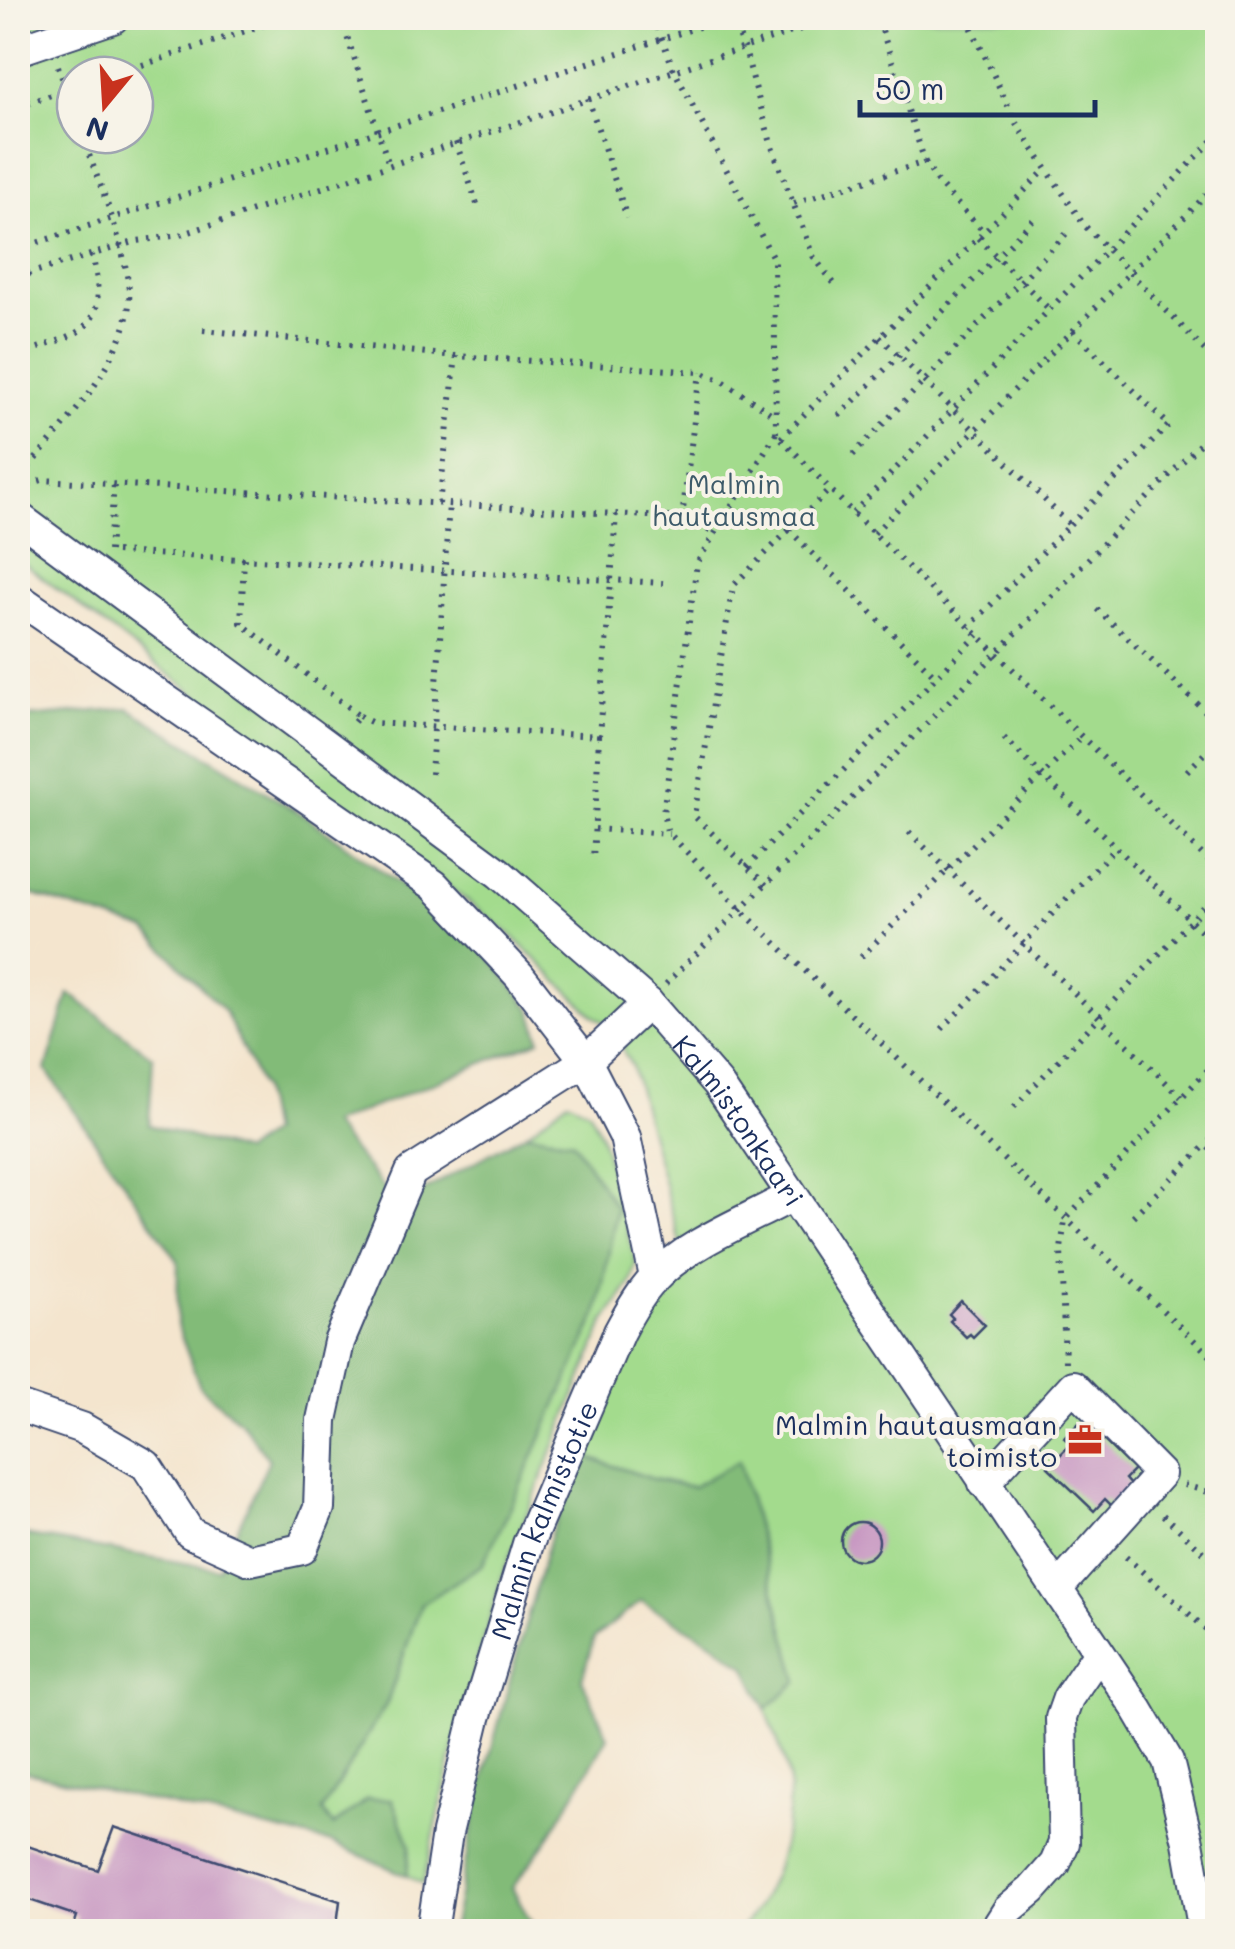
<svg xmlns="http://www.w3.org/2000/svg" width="1235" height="1949" font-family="Mali,sans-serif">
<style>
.green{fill:#a3db8d;stroke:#5f8576;stroke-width:2.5;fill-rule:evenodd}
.forest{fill:#82bb78;stroke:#4e756b;stroke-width:2.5}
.building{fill:#c899c2}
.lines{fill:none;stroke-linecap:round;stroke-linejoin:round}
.minor-casing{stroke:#3c4a6f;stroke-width:34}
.path{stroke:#3c4a6f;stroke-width:6;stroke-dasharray:2.5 8;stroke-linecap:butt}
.minor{stroke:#fff;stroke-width:30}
.labels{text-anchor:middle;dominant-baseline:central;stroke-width:8;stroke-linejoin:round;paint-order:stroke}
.park-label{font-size:28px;fill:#3d5a6a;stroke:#f7f3e8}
.street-label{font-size:28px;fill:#1b2f5e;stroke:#f7f3e8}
.poi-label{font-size:28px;fill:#1b2f5e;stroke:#f7f3e8;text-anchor:end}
</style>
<rect width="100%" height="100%" fill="#f7f3e8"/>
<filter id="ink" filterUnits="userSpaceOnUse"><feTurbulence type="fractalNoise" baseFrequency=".01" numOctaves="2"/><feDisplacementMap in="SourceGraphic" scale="20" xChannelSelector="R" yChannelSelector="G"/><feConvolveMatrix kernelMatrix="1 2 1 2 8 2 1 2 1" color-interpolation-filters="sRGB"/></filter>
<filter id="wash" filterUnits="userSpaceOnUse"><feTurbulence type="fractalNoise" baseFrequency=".0048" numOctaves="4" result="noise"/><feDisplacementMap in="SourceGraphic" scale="40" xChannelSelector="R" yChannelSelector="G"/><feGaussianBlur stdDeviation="2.25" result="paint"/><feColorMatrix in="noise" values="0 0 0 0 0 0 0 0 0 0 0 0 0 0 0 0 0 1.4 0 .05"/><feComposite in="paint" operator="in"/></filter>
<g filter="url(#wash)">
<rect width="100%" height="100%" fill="#f4e5ce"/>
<path class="green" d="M18,18H1217V1931H739C774,1893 790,1837 789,1785C788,1761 773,1732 766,1709L798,1681L739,1462L692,1487L653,1479L583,1456L616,1372L646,1317L688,1273L632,1066L624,1053L618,1032L594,1016L509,933L18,559ZM75,75H135V135H75Z
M568,1100L588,1110L601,1135L636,1263L629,1285L605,1321L504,1571L459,1725L423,1884L407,1876L410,1845L367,1799L333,1826L321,1811L387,1703L421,1604L483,1564L597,1314L573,1141L527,1133Z"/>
<path class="forest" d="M128,708L307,817L475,939L531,1008L540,1040L331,1124L398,1205L527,1133L573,1141L617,1209L597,1314L507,1515L482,1565L421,1604L387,1703L322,1811L333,1826L367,1799H392L410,1845L407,1876L332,1843L23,1771L18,1775V1534L219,1569L269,1460L241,1422L200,1387L177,1325L178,1261L46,1070L69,993L153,1057L149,1125L244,1152L270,1133L262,1089L225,1012L146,930L18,890V718Z
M583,1456L653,1479L692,1487L739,1461L798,1681L766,1709L745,1666L712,1642L641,1601L594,1638L582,1679L608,1737L548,1839L512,1888L536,1931H452L477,1804L511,1676L551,1533Z"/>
<g id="blocks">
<path class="building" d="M961,1301L985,1325L973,1337L970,1334L966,1337L950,1321L953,1318L949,1314Z
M1079,1423L1086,1430L1089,1426L1134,1470L1125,1479L1131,1486L1112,1506L1105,1499L1094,1511L1048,1467L1071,1444L1064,1438Z
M841 1541a19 19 0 1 1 38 0a19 19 0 1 1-38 0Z
M114,1827L340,1901L336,1932H72L77,1916L18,1896V1869L25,1845L98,1870Z"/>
</g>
</g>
<g filter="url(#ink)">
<use href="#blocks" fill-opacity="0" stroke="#3c4a6f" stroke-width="2.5"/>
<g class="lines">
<g class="minor-casing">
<g id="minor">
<path d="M18,50L113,18"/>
<path id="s1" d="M18,517L499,873L648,1003L718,1084L1138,1710L1168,1761L1188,1842L1204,1932"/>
<path d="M18,598L434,885L519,975L586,1061L625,1137L655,1277"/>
<path d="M18,1406L82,1428L146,1465L190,1533L250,1560L302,1549L319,1508L322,1420L339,1342L411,1172L586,1061L648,1003"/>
<path d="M984,1483L1073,1386L1160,1474L1057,1589"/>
<path id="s2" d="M432,1932L447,1833L475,1718L528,1544L619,1332C629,1313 639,1295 653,1280C685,1244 750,1219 792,1196"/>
<path d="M994,1932L1008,1910L1032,1890L1055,1864L1064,1843L1061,1718L1068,1698L1098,1654"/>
</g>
</g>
<path class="path" d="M341,18L389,165
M654,18L674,70L774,260L776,433L853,513L1218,870
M731,18L744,47L772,147L813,256L836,286
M967,18L1016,123L1084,225L1218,364
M58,66L75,115
M112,75L285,18
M588,98L627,218
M18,106L75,87
M456,142L478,207
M925,162L937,182L984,232
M794,203L925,162L878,18
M978,238L1048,308
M18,249L726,18
M18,277L137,241L180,235L834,18
M203,330L456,356L700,372L723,381L775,416
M880,337L1070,525L969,627
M18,355C81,332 111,333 92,255
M839,416L1037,216
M776,433L697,563L663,813L667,831L741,910L1218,1363
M781,438L1045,170
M853,455L1066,234
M18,463L25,485
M22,475C59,430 134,355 129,291C124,238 99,185 82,135
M19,487L42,480L682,518L713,532
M439,504L456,356
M853,513L1218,135
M682,518L700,372
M1070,525L1169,425L1072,330
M789,530L936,677
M874,533L1218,183
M109,551L114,484
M116,552L663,583
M244,558L241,623L359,716L350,727
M1097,609L1218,723
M359,716L373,723L599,736L593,861
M599,736L616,515
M1004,738L1218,947
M1187,771L1218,740
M431,774L449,504
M595,829L669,834
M909,832L1181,1097
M747,867L978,635
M766,885L694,816L733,586L830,489
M861,957L1081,737
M666,984L996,654L1218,425
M942,1029L1116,847
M1014,1107L1218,892
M1218,1132L1206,1145L1218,1157
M1133,1216L1206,1145
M1065,1362L1061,1249L1065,1220L1218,1059
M1184,1485L1218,1495
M1163,1515L1218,1565
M1126,1557L1218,1640"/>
<use href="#minor" class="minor"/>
</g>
</g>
<defs>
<g id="office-bare" transform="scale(2.7)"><path d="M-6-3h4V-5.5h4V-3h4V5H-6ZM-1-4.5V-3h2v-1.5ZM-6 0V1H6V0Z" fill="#c8321e" stroke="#f7f3e8" stroke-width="2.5" paint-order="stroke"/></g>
</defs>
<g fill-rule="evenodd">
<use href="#office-bare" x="1085" y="1440"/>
</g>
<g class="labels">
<g class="park-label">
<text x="734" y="483">Malmin<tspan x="734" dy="32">hautausmaa</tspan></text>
</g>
<g class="street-label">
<text stroke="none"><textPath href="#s1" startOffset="945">Kalmistonkaari</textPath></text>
<text stroke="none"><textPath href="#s2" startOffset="428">Malmin kalmistotie</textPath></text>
</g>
<g class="poi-label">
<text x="1057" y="1424">Malmin hautausmaan<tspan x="1057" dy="32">toimisto</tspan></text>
</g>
</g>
<rect width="1235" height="1949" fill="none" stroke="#f7f3e8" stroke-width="60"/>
<g transform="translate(105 105) rotate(198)"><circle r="48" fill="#f7f3e8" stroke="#9fa5b1" stroke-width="2.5"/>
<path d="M0-8L18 38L0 25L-18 38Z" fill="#c8321e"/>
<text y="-15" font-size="28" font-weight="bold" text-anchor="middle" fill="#1b2f5e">N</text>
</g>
<path d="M860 100v15h235v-15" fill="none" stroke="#1b2f5e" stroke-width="5"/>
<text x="875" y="100" font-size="30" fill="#1b2f5e" stroke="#f7f3e8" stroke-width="8" paint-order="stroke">50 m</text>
</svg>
